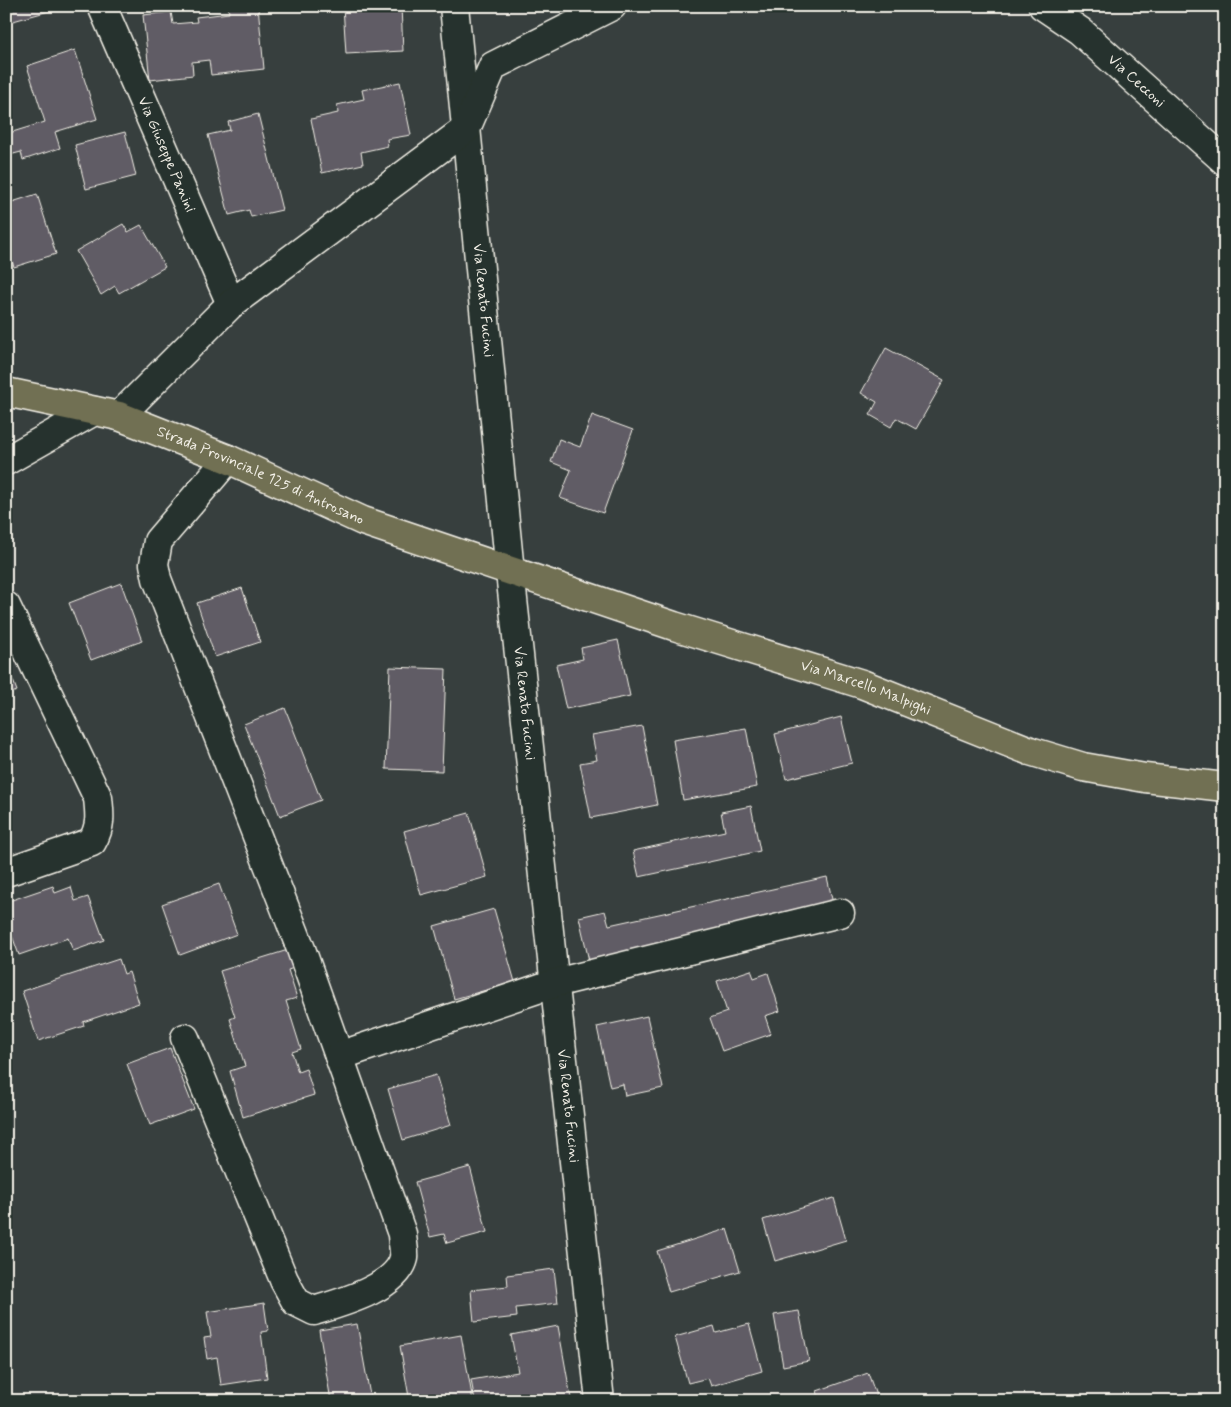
<svg xmlns="http://www.w3.org/2000/svg" width="1231" height="1407" font-family="Mynerve,sans-serif">
<style>
.building{fill:#605b65;stroke:#f4f1e8}
.lines{fill:none;stroke-linecap:round;stroke-linejoin:round}
.minor-casing{stroke:#f4f1e8;stroke-width:31}
.major-casing{stroke:#f4f1e8;stroke-width:31}
.minor{stroke:#26332d;stroke-width:28}
.major{stroke:#716f52;stroke-width:28}
.labels{text-anchor:middle;dominant-baseline:central;stroke-width:4;stroke-linejoin:round;paint-order:stroke}
.street-label{font-size:15px;fill:#f4f1e8;stroke:#26332d}
</style>
<rect width="100%" height="100%" fill="#373f3e"/>
<filter id="ink" filterUnits="userSpaceOnUse"><feTurbulence type="fractalNoise" baseFrequency=".02" numOctaves="2"/><feDisplacementMap in="SourceGraphic" scale="10" xChannelSelector="R" yChannelSelector="G"/><feConvolveMatrix kernelMatrix="1 2 1 2 8 2 1 2 1" color-interpolation-filters="sRGB"/></filter>
<g filter="url(#ink)">
<path class="building" d="M6,6H48L49,11L6,23Z
M228,6H258L264,69L211,75L209,60L192,62L193,75L150,80L143,15L171,12L173,24L197,22L196,17L229,13Z
M343,6H401L403,51L346,54Z
M1189,6H1200L1197,11Z
M75,50L97,119L55,132L60,148L23,160L21,152L6,156V134L45,122L27,66Z
M400,82L411,135L387,139L388,146L361,152L363,164L322,173L311,119L338,113L337,105L364,99L362,90Z
M258,114L282,210L251,217L249,210L229,215L208,135L230,130L228,122Z
M125,132L136,176L86,189L75,145Z
M37,194L56,254L14,267L6,244V204Z
M123,224L128,232L141,225L165,267L119,293L115,286L101,295L76,251Z
M886,348L944,380L916,429L896,418L891,427L870,415L877,402L861,393Z
M592,415L633,430L603,513L560,498L571,470L551,462L559,439L580,447Z
M121,583L142,641L91,660L69,603Z
M242,588L260,642L215,657L197,603Z
M618,640L630,696L566,709L556,665L583,659L581,648Z
M6,662L17,691L6,695Z
M390,667L446,669L442,771L386,769Z
M285,708L321,800L280,816L244,724Z
M841,717L852,763L786,779L775,734Z
M642,726L657,805L591,818L580,763L597,760L592,735Z
M746,728L757,787L683,800L673,740Z
M751,806L760,851L639,877L633,851L725,831L721,812Z
M469,813L487,877L421,895L404,831Z
M827,877L834,908L589,961L579,917L605,911L609,925Z
M219,884L237,934L180,955L162,904Z
M53,886L55,893L71,887L75,901L88,897L104,940L73,951L68,938L19,955L6,919V902Z
M494,909L515,982L454,999L434,926Z
M288,950L294,968L288,970L297,998L286,1001L301,1049L292,1052L298,1072L306,1069L314,1095L243,1117L230,1071L245,1066L230,1019L235,1017L220,971Z
M119,959L124,974L129,972L139,1003L83,1022L84,1026L38,1041L22,991Z
M751,970L754,978L768,973L780,1011L765,1016L771,1034L722,1051L710,1018L727,1012L717,981Z
M647,1016L663,1088L625,1096L623,1084L610,1087L597,1027Z
M170,1048L194,1109L150,1125L127,1064Z
M436,1075L451,1125L403,1140L388,1089Z
M470,1167L487,1232L447,1243L444,1234L430,1237L415,1182Z
M834,1198L846,1240L775,1261L763,1220Z
M727,1229L740,1271L669,1292L657,1251Z
M554,1269L558,1303L516,1308L517,1317L474,1322L471,1290L508,1286L507,1275Z
M264,1303L268,1331L261,1332L267,1378L221,1385L217,1357L207,1359L204,1338L211,1337L207,1312Z
M799,1311L809,1361L783,1366L774,1315Z
M357,1324L371,1401H331L319,1330Z
M749,1324L762,1371L711,1386L708,1378L688,1383L675,1337L714,1326L716,1333Z
M558,1326L571,1398L559,1401H475L471,1380L518,1372L511,1335Z
M461,1335L473,1401H397L409,1397L400,1346Z
M868,1373L878,1401H820L817,1391Z"/>
<g class="lines">
<g class="minor-casing">
<g id="minor">
<path id="s1" d="M102,6L231,304"/>
<path id="s2" d="M454,6L510,572L600,1401"/>
<path id="s3" d="M1043,6L1080,31L1225,161"/>
<path d="M119,416L231,304L466,129L493,66L612,6"/>
<path d="M6,461L94,411"/>
<path d="M6,606L98,798C100,816 101,826 92,842L6,872"/>
<path d="M185,1038L284,1280L296,1302L314,1311C340,1303 397,1288 404,1258C405,1251 402,1241 402,1234L301,949L157,579L154,564L158,541L228,459"/>
<path d="M339,1056L555,983L840,913"/>
</g>
</g>
<g class="major-casing">
<g id="major">
<path id="s4" d="M6,392L119,416L228,459L363,521L674,626L862,684L1030,751L1083,767L1145,778L1225,787"/>
</g>
</g>
<use href="#minor" class="minor"/>
<use href="#major" class="major"/>
</g>
</g>
<g class="labels">
<g class="street-label">
<text stroke="none"><textPath href="#s3" startOffset="120">Via Cecconi</textPath></text>
<text stroke="none"><textPath href="#s1" startOffset="162">Via Giuseppe Panini</textPath></text>
<text stroke="none"><textPath href="#s2" startOffset="296">Via Renato Fucini</textPath></text>
<text stroke="none"><textPath href="#s4" startOffset="269">Strada Provinciale 125 di Antrosano</textPath></text>
<text stroke="none"><textPath href="#s4" startOffset="911">Via Marcello Malpighi</textPath></text>
<text stroke="none"><textPath href="#s2" startOffset="701">Via Renato Fucini</textPath></text>
<text stroke="none"><textPath href="#s2" startOffset="1106">Via Renato Fucini</textPath></text>
</g>
</g>
<rect width="1231" height="1407" fill="none" stroke="#26332d" stroke-width="25"/>
<rect x="12" y="12" width="1206" height="1382" fill="none" stroke="#f4f1e8" stroke-width="2" filter="url(#ink)"/>
</svg>
